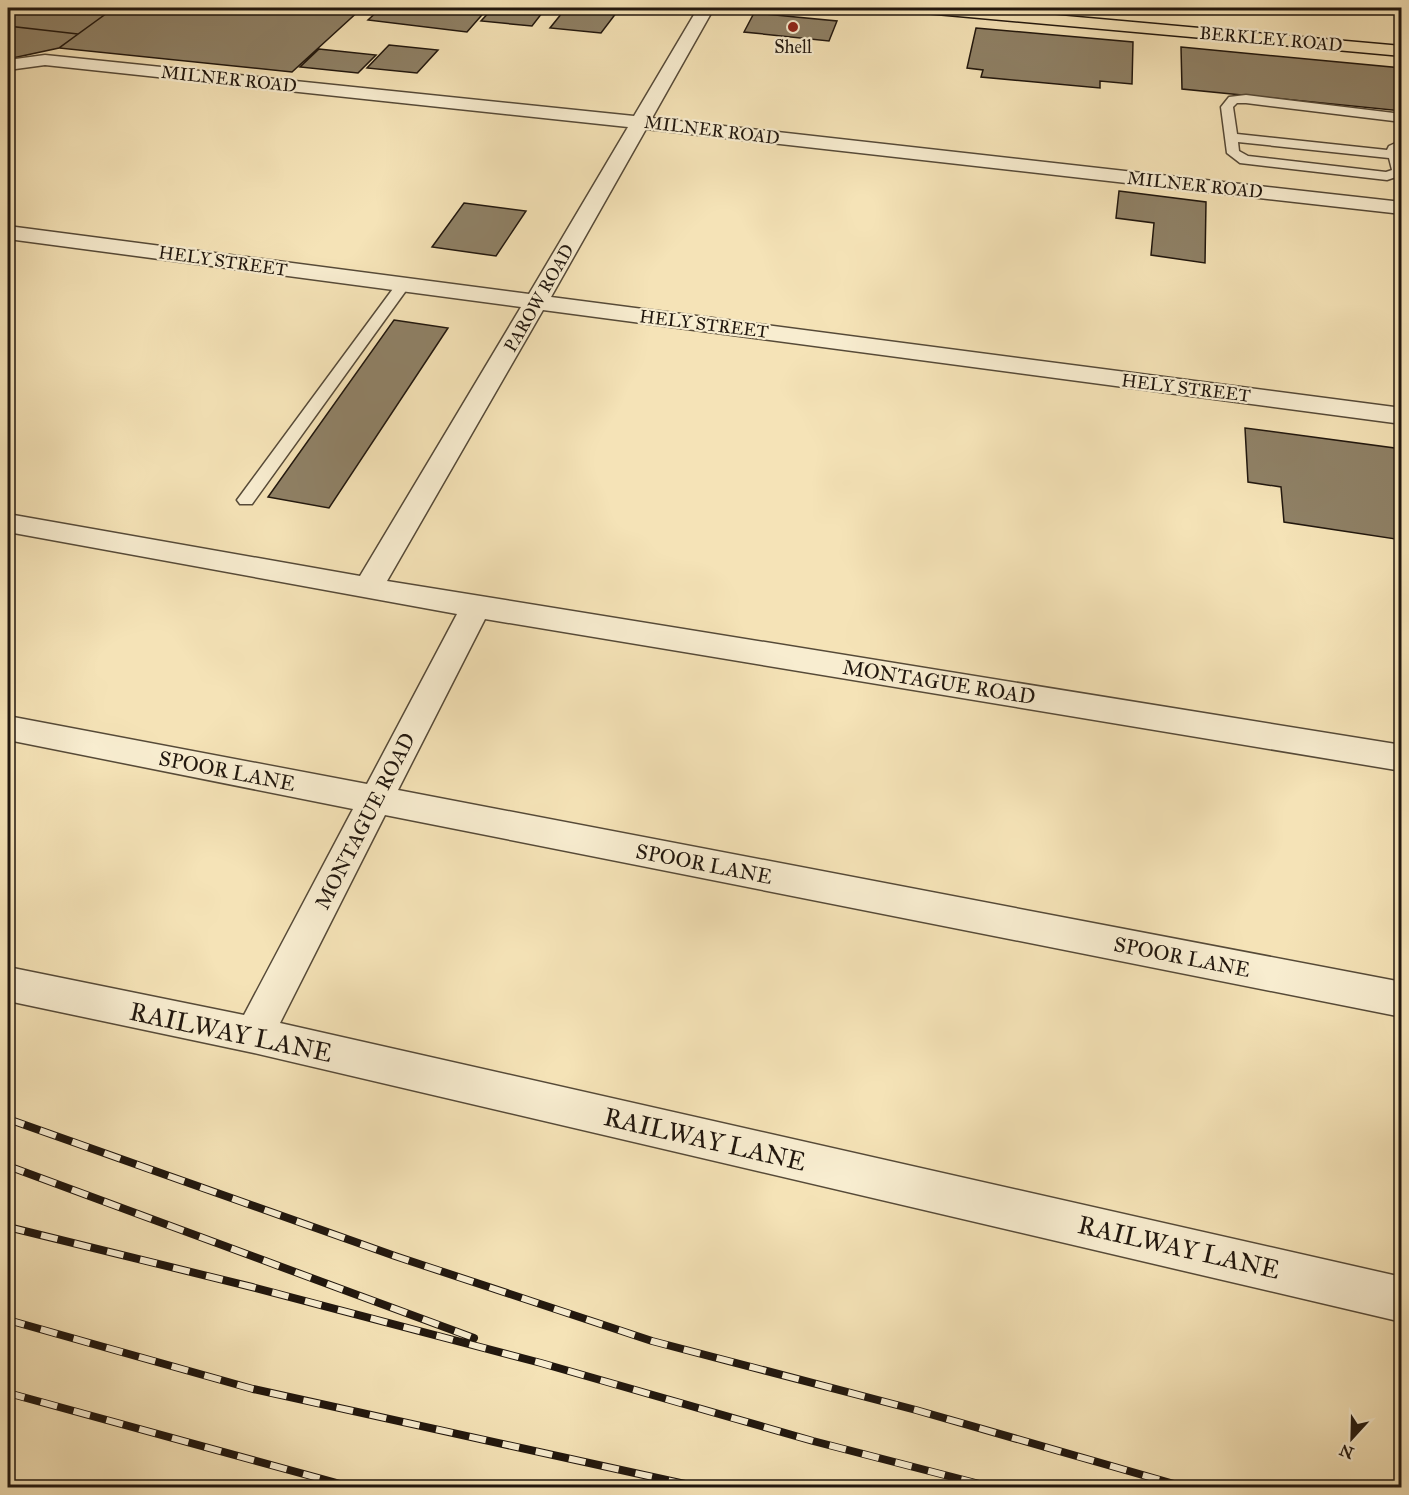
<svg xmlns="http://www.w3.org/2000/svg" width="1409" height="1495" font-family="'IM FELL Great Primer',serif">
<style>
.building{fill:#8f8166;stroke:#21170e;stroke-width:1.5}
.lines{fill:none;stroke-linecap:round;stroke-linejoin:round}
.service-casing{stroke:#564a38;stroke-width:3}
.minor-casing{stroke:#564a38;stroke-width:3}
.primary-casing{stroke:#21170e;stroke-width:3}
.service{fill:#f8edd0;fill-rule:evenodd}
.minor{fill:#f8edd0;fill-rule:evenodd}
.primary{fill:#f5e3b7;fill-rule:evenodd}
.rail-casing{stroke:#21170e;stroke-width:8}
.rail{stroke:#f8edd0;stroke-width:6;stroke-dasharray:17;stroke-linecap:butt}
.poi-dot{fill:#8f2418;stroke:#f8edd0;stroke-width:2}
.labels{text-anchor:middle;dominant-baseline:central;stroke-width:4.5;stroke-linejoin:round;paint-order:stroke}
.far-street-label{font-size:18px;fill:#21170e;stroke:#f8edd0}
.far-poi-label{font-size:18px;fill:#21170e;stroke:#f8edd0}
.street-label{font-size:21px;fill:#21170e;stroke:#f8edd0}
.near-street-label{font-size:26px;fill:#21170e;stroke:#f8edd0}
</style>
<rect width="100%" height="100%" fill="#f5e3b7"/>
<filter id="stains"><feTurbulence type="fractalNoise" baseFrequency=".00333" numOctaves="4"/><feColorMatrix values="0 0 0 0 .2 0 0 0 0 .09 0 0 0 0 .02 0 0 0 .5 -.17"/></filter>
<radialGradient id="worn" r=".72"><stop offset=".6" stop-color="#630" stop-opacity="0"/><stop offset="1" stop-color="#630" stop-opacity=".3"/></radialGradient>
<path class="building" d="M8,8H114L78,34L8,26Z
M114,8H362L292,72L59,48Z
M381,8H488L467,32L368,20Z
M493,8H546L532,26L481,21Z
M566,8H620L601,33L550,28Z
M754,13L837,21L829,41L744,32Z
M8,26L78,34L59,48L8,59Z
M976,28L1133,42L1132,84L1100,81V88L981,77L983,70L967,68Z
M389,45L438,50L417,73L367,68Z
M1181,47L1402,68V111L1182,89Z
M319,49L376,55L358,73L300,67Z
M1119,191L1206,202L1205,263L1151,255L1154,223L1116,218Z
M464,203L526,211L496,256L432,247Z
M394,320L448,328L329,508L268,497Z
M1245,428L1402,449V540L1284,522L1281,487L1248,482Z"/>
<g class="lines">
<g class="service-casing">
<path id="service" d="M1246,95L1402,114V122L1246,103H1237L1233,107L1237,134L1387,150L1389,146L1402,140V175L1387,180L1240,163L1227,153L1221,107L1229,97ZM1238,142L1389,158L1392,170L1386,172L1248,156L1239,151Z
M403,281L410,285L252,504H240L237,500L240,496L398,282Z"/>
</g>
<g class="minor-casing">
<path id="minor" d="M698,8H714L652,118L1402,202V214L646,129L551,297L1402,408V424L543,310L387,581L1402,745V771L485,619L398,790L1402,982V1017L385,815L280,1023L1402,1277V1322L254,1053L8,1001V967L244,1015L353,809L8,740V716L367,784L457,614L8,532V514L360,576L521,307L8,239V226L529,294L628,127L45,65L8,70V60L45,55L634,116Z"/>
</g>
<g class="primary-casing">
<path id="primary" d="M917,8H976L1402,46V56L925,13L919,12Z"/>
</g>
<use href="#service" class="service"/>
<use href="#minor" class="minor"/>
<use href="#primary" class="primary"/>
<g class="rail-casing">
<path id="rail" d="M8,1119L395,1256L652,1341L916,1410L1188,1488
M8,1166L474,1338
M8,1227L252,1287L541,1363L813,1441L995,1488
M8,1320L253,1389L703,1488
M8,1393L355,1488"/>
</g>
<use href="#rail" class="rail"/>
</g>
<circle class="poi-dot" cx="793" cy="27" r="6"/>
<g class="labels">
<g class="far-street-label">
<text transform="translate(1271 39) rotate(5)">BERKLEY ROAD</text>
<text transform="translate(229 79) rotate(6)">MILNER ROAD</text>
<text transform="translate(712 130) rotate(7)">MILNER ROAD</text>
<text transform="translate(1195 185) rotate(6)">MILNER ROAD</text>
<text transform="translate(223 261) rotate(8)">HELY STREET</text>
<text transform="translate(539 298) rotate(-60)">PAROW ROAD</text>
<text transform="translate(704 324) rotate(7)">HELY STREET</text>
<text transform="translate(1186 388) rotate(7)">HELY STREET</text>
</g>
<g class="far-poi-label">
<text x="793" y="47">Shell</text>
</g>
<g class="street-label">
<text transform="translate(939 682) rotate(9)">MONTAGUE ROAD</text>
<text transform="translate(227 771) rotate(11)">SPOOR LANE</text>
<text transform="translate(365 821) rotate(-63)">MONTAGUE ROAD</text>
<text transform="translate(704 864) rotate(11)">SPOOR LANE</text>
<text transform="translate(1182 957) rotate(11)">SPOOR LANE</text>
</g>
<g class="near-street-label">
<text transform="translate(231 1032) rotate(12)">RAILWAY LANE</text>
<text transform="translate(705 1139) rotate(13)">RAILWAY LANE</text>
<text transform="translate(1179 1247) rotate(13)">RAILWAY LANE</text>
</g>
</g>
<rect width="1409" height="1495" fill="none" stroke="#f5e3b7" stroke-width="30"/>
<rect x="9" y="9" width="1391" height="1477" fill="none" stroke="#21170e" stroke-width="3"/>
<rect x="15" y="15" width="1379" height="1465" fill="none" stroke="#21170e" stroke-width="1.5"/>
<g transform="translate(1352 1438) rotate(202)" stroke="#f8edd0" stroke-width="4.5" paint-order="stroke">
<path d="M0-4.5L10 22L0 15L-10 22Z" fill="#21170e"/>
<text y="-9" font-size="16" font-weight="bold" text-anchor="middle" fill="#21170e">N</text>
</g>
<rect width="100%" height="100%" filter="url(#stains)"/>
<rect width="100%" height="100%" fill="url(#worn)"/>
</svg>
